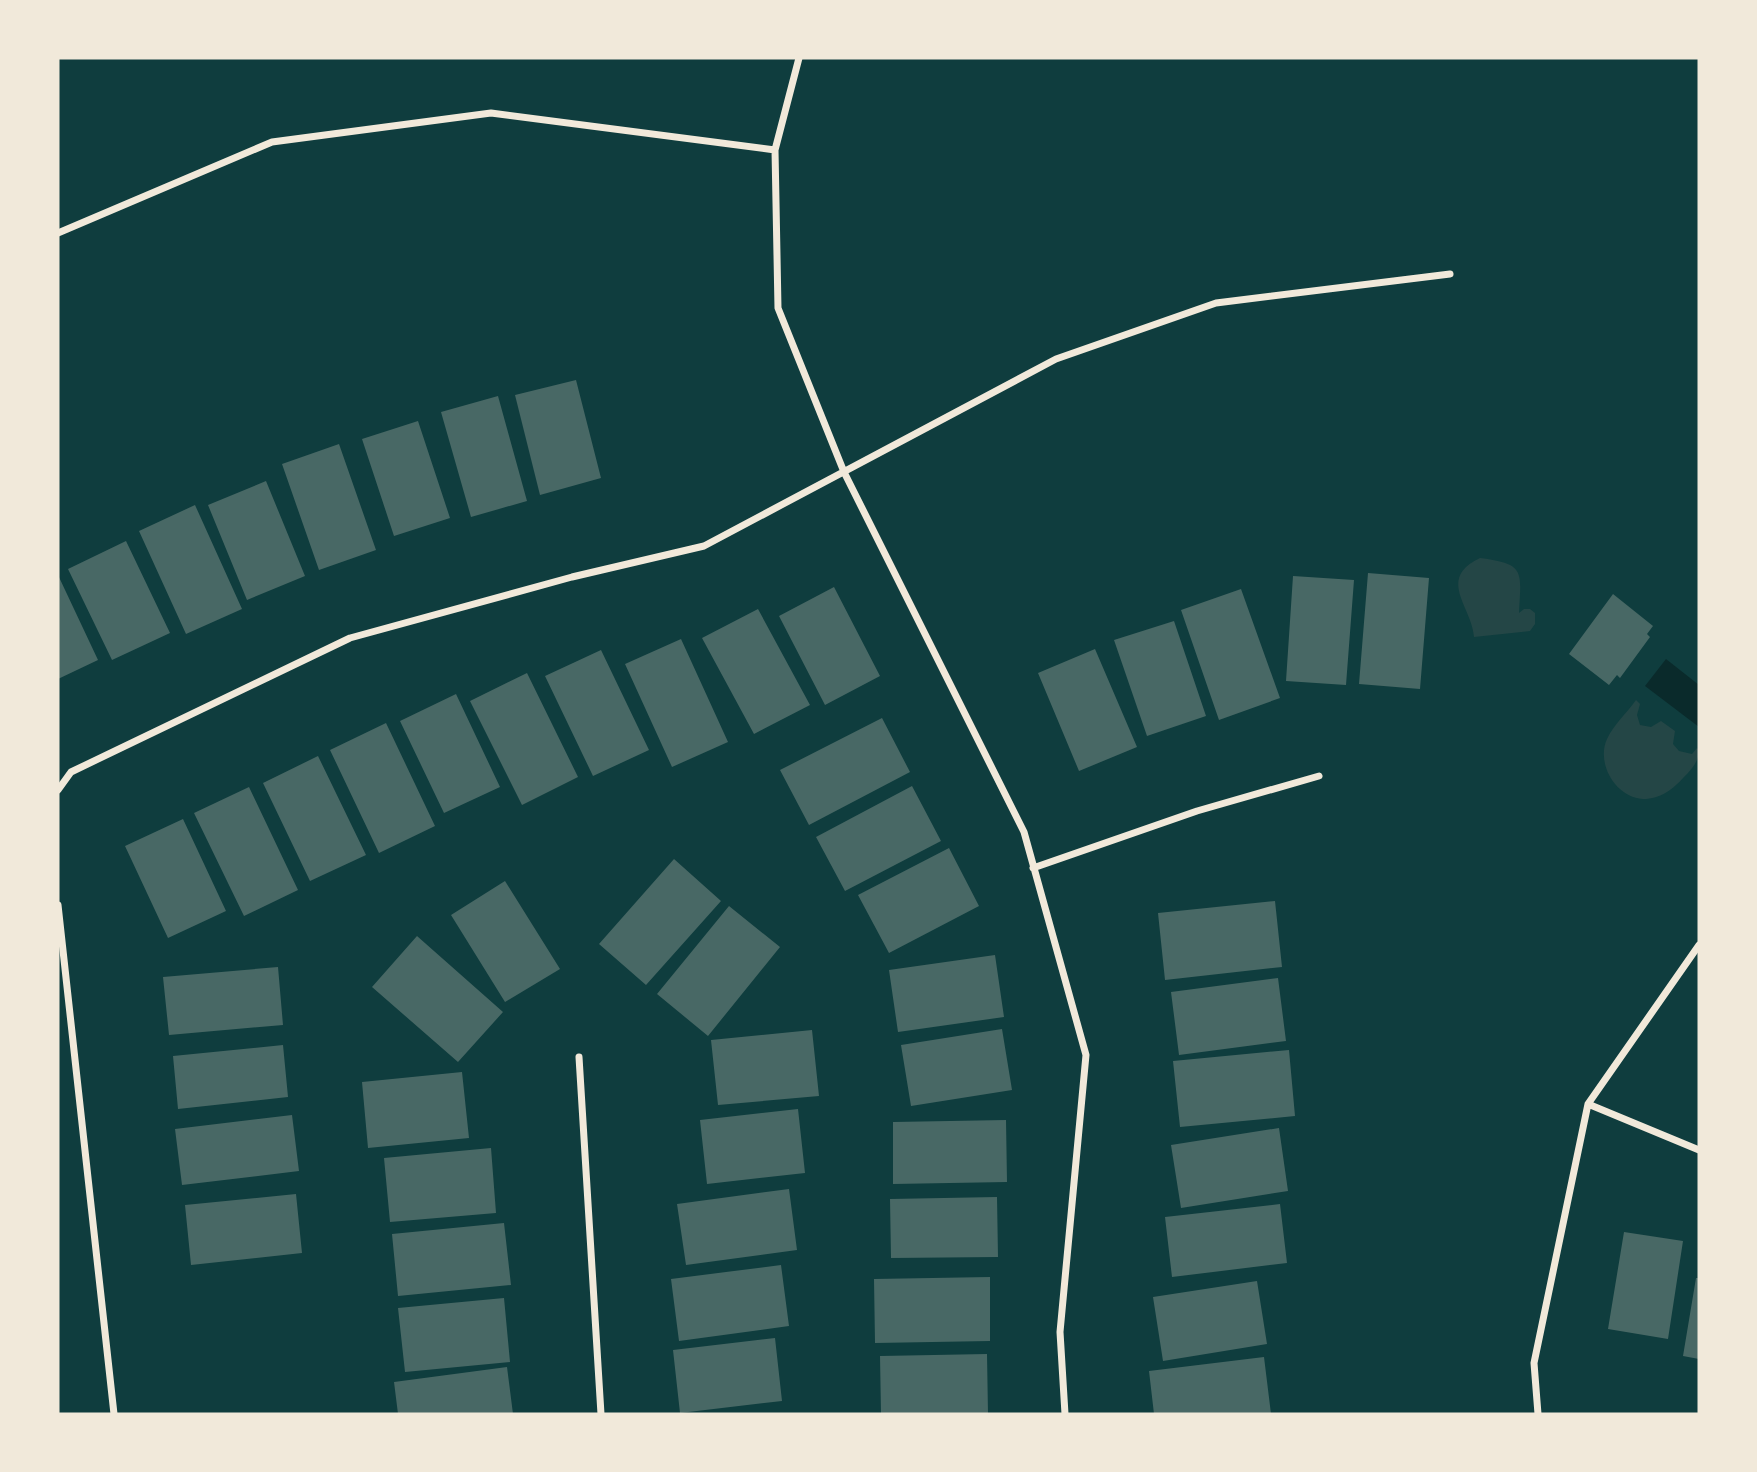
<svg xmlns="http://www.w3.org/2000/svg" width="1757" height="1472" font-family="Cabin,sans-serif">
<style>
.green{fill:#244646}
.water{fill:#0a2a2b}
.building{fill:#486865}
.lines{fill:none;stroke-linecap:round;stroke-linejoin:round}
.minor{stroke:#f1e9da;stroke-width:7}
</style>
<rect width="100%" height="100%" fill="#0f3d3e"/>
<path class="green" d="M1480,558C1526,564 1521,571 1519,613L1524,609H1530L1535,613V624L1530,631L1474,637C1472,607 1436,579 1480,558Z
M1636,700L1640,704L1637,715L1640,725L1651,727L1661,721L1675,731L1673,744L1679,751L1692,754L1697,748L1699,750C1699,761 1692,769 1684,777C1673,789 1661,799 1643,799C1615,797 1596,763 1607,739C1614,724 1627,713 1636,700Z"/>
<path class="water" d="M1666,659L1699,685V727L1645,686Z"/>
<path class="building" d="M576,380L601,478L540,495L515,395Z
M498,396L527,501L471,517L441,412Z
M418,421L450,518L394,536L362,439Z
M339,444L376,550L319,570L282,464Z
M266,481L305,576L247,600L208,505Z
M195,505L242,609L186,634L139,531Z
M126,541L170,633L112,660L68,569Z
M1368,573L1429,578L1420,689L1359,684Z
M58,575L98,660L58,679Z
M1293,576L1354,580L1346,685L1286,681Z
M834,587L880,676L825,705L779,616Z
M1241,589L1280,698L1219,720L1181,610Z
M1613,594L1653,626L1647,634L1650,637L1620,678L1617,675L1609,685L1569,654Z
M758,609L810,705L754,734L702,638Z
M1174,621L1206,716L1147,736L1114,640Z
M681,639L728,742L672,767L625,664Z
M1095,649L1137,747L1079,771L1038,673Z
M601,650L649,750L593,776L545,676Z
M527,673L578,777L522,805L470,701Z
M456,694L500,787L444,813L400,721Z
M882,718L910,772L809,825L780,770Z
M386,723L435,826L379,853L330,750Z
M318,756L366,855L310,881L263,783Z
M912,786L941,841L845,891L816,837Z
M249,787L298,890L244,916L194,813Z
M183,819L226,911L168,938L125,846Z
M949,848L979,906L889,953L858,895Z
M674,859L721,901L646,985L599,944Z
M505,881L560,969L505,1002L451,915Z
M1275,901L1282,967L1165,980L1158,913Z
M729,906L780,947L708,1036L657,994Z
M417,936L503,1012L458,1062L372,987Z
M995,955L1004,1017L898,1032L889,970Z
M278,967L283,1025L169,1035L163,977Z
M1278,978L1286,1041L1179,1055L1171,992Z
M1002,1029L1012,1090L911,1106L901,1045Z
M812,1030L819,1096L718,1105L711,1040Z
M283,1045L288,1097L178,1109L173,1056Z
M1289,1050L1295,1116L1180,1127L1173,1061Z
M462,1072L469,1138L368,1148L362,1082Z
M798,1109L805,1173L707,1184L700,1120Z
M292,1115L299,1171L182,1185L175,1129Z
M1006,1120L1007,1182L893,1184V1122Z
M1279,1128L1288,1191L1181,1208L1171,1145Z
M491,1148L496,1213L390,1222L384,1158Z
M789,1189L797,1250L686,1265L677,1204Z
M296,1194L302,1253L191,1265L185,1205Z
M997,1197L998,1257L891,1258L890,1199Z
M1280,1204L1287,1263L1172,1277L1165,1217Z
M504,1223L511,1285L398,1296L392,1234Z
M1624,1232L1683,1241L1668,1339L1608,1329Z
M781,1265L789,1326L679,1341L671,1279Z
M990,1277V1341L875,1343L874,1279Z
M1696,1278H1699V1359L1683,1356Z
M1257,1281L1267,1344L1163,1361L1153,1297Z
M504,1298L510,1362L405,1372L398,1308Z
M775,1338L782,1401L680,1413L673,1350Z
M987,1354L988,1414H881L880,1356Z
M1264,1357L1271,1414H1154L1149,1371Z
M507,1367L513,1414H398L394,1382Z"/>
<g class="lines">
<path class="minor" d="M799,58L775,150L778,308L844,472L1024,832L1086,1055L1060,1332L1065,1414
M58,233L272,142L491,113L775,150
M58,790L71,772L350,638L572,577L704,546L1056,359L1216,303L1450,274
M1033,868L1197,811L1319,776
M58,905L114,1414
M579,1057L601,1414
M1588,1104L1699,1150
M1538,1414L1534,1363L1588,1104L1699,945"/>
</g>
<rect width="1757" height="1472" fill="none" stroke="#f1e9da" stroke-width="119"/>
</svg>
